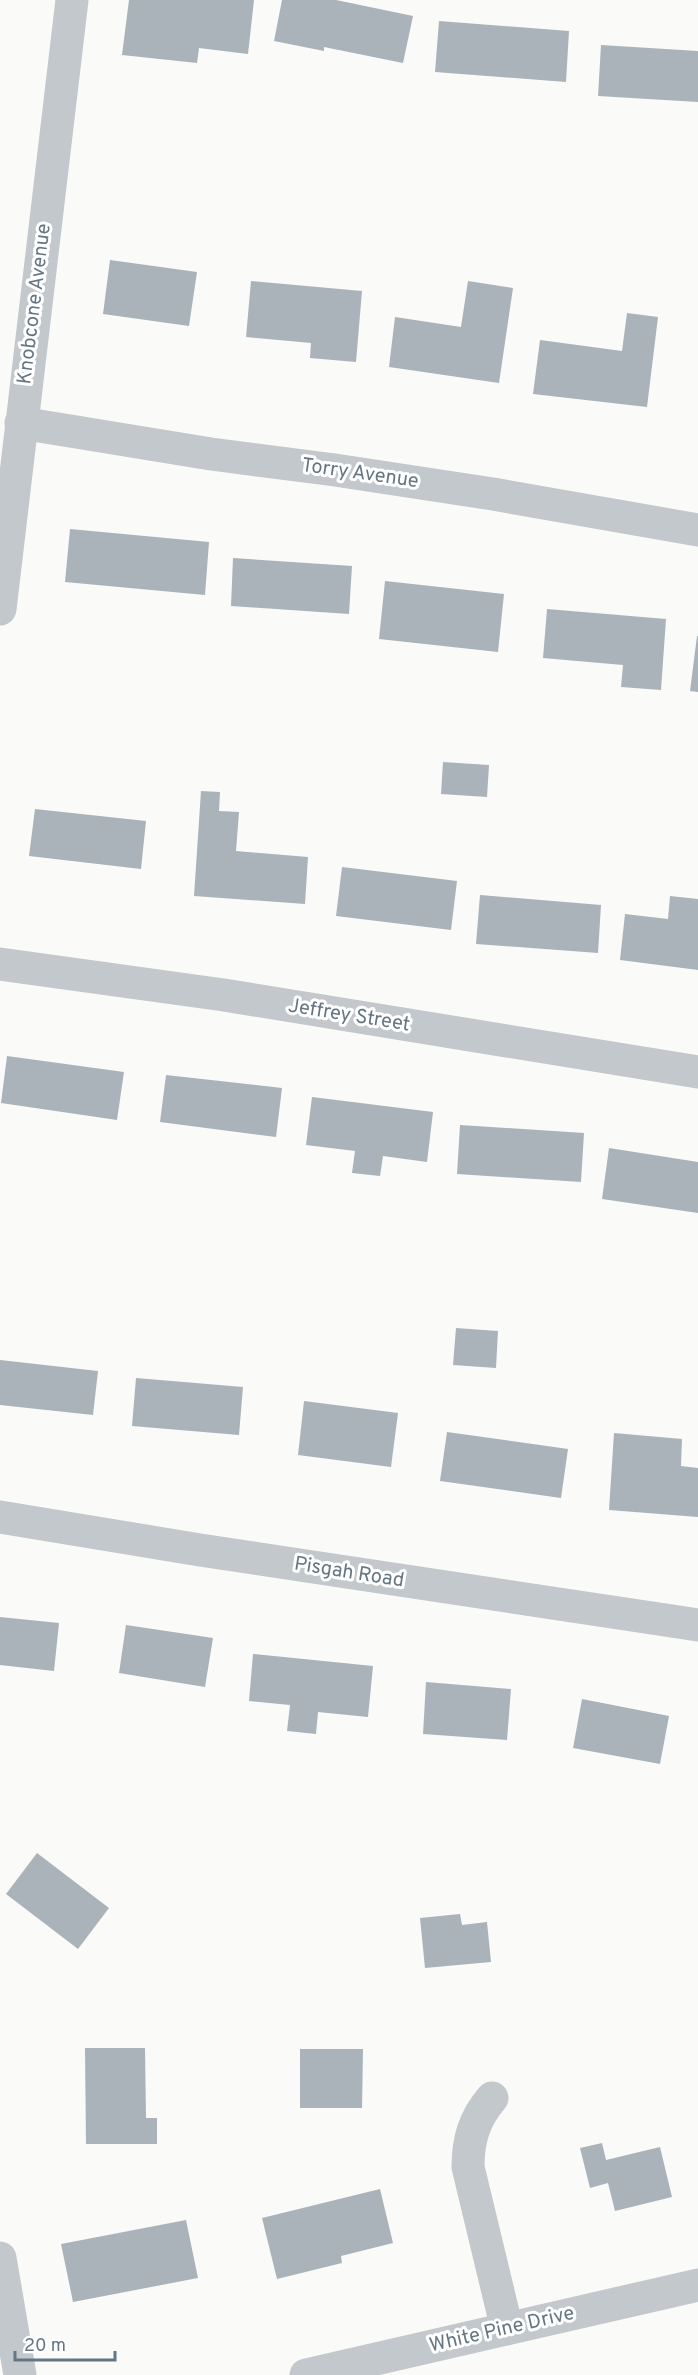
<svg xmlns="http://www.w3.org/2000/svg" width="698" height="2375" font-family="Overpass,sans-serif">
<style>
.building{fill:#aab3b9}
.lines{fill:none;stroke-linecap:round;stroke-linejoin:round}
.minor{stroke:#c3c8cc;stroke-width:33}
.labels{text-anchor:middle;dominant-baseline:central;stroke-width:6;stroke-linejoin:round;paint-order:stroke}
.street-label{font-size:20px;fill:#657683;stroke:#fff}
</style>
<rect width="100%" height="100%" fill="#fafaf8"/>
<path class="building" d="M129,0H254L248,54L199,48L197,63L122,55Z
M282,0H336L413,16L403,63L324,47V51L274,41Z
M439,21L569,31L566,82L435,72Z
M601,45L698,51V102L598,96Z
M110,260L197,272L189,326L103,314Z
M251,281L362,291L356,362L310,358L311,343L246,337Z
M468,281L513,288L499,383L389,367L395,317L461,327Z
M627,313L658,317L647,407L533,394L540,340L622,351Z
M70,529L209,542L205,595L65,582Z
M233,558L352,566L349,614L231,606Z
M385,581L504,594L498,652L379,639Z
M547,609L666,619L661,690L621,687L623,665L543,658Z
M697,636H698V692L690,691Z
M443,762L489,765L487,797L441,794Z
M201,791L220,792L219,811L239,812L236,851L308,857L305,904L194,896Z
M35,809L146,821L141,869L29,856Z
M342,867L457,881L451,930L336,916Z
M480,895L601,905L598,953L476,944Z
M670,896L698,899V970L620,960L625,914L668,919Z
M7,1056L124,1072L117,1120L1,1103Z
M166,1075L282,1088L276,1137L160,1122Z
M312,1097L433,1112L427,1162L383,1156L380,1176L352,1173L355,1151L306,1145Z
M460,1125L584,1133L581,1182L457,1174Z
M609,1148L698,1162V1213L602,1199Z
M456,1328L498,1331L496,1368L453,1365Z
M0,1360L98,1371L93,1415L0,1405Z
M136,1378L243,1387L239,1435L132,1426Z
M304,1401L398,1413L391,1467L298,1455Z
M447,1432L568,1449L561,1498L440,1481Z
M614,1433L682,1439L681,1466L698,1468V1517L609,1510Z
M0,1617L59,1623L54,1671L0,1665Z
M126,1625L213,1638L205,1687L119,1673Z
M253,1654L373,1666L368,1717L318,1712L316,1734L287,1731L290,1705L249,1701Z
M426,1682L511,1689L507,1740L423,1734Z
M582,1699L669,1716L660,1764L573,1748Z
M37,1853L109,1908L78,1949L6,1894Z
M460,1914L462,1925L487,1922L491,1962L425,1968L420,1918Z
M85,2048H145L146,2118H157V2144H86Z
M300,2049H363L362,2108H300Z
M602,2143L606,2160L660,2147L672,2197L615,2211L608,2183L590,2188L580,2148Z
M380,2189L393,2243L341,2256L342,2263L277,2279L262,2218Z
M186,2220L198,2278L73,2302L61,2244Z"/>
<g class="lines">
<path class="minor" d="M21,423L211,454L335,470L493,494L698,530
M0,609L72,0
M0,964L224,995L698,1072
M0,1517L200,1550L698,1625
M492,2098C474,2119 468,2140 468,2167L507,2329
M0,2258L20,2375
M306,2375L698,2285"/>
</g>
<g class="labels">
<g class="street-label">
<text transform="translate(35 304) rotate(-83)">Knobcone Avenue</text>
<text transform="translate(360 474) rotate(8)">Torry Avenue</text>
<text transform="translate(349 1016) rotate(9)">Jeffrey Street</text>
<text transform="translate(349 1573) rotate(9)">Pisgah Road</text>
<text transform="translate(502 2330) rotate(-13)">White Pine Drive</text>
</g>
</g>
<path d="M15 2351v9h100v-9" fill="none" stroke="#657683" stroke-width="3"/>
<text x="24" y="2351" font-size="18" fill="#657683" stroke="#ffffff" stroke-width="4.5" paint-order="stroke">20 m</text>
</svg>
